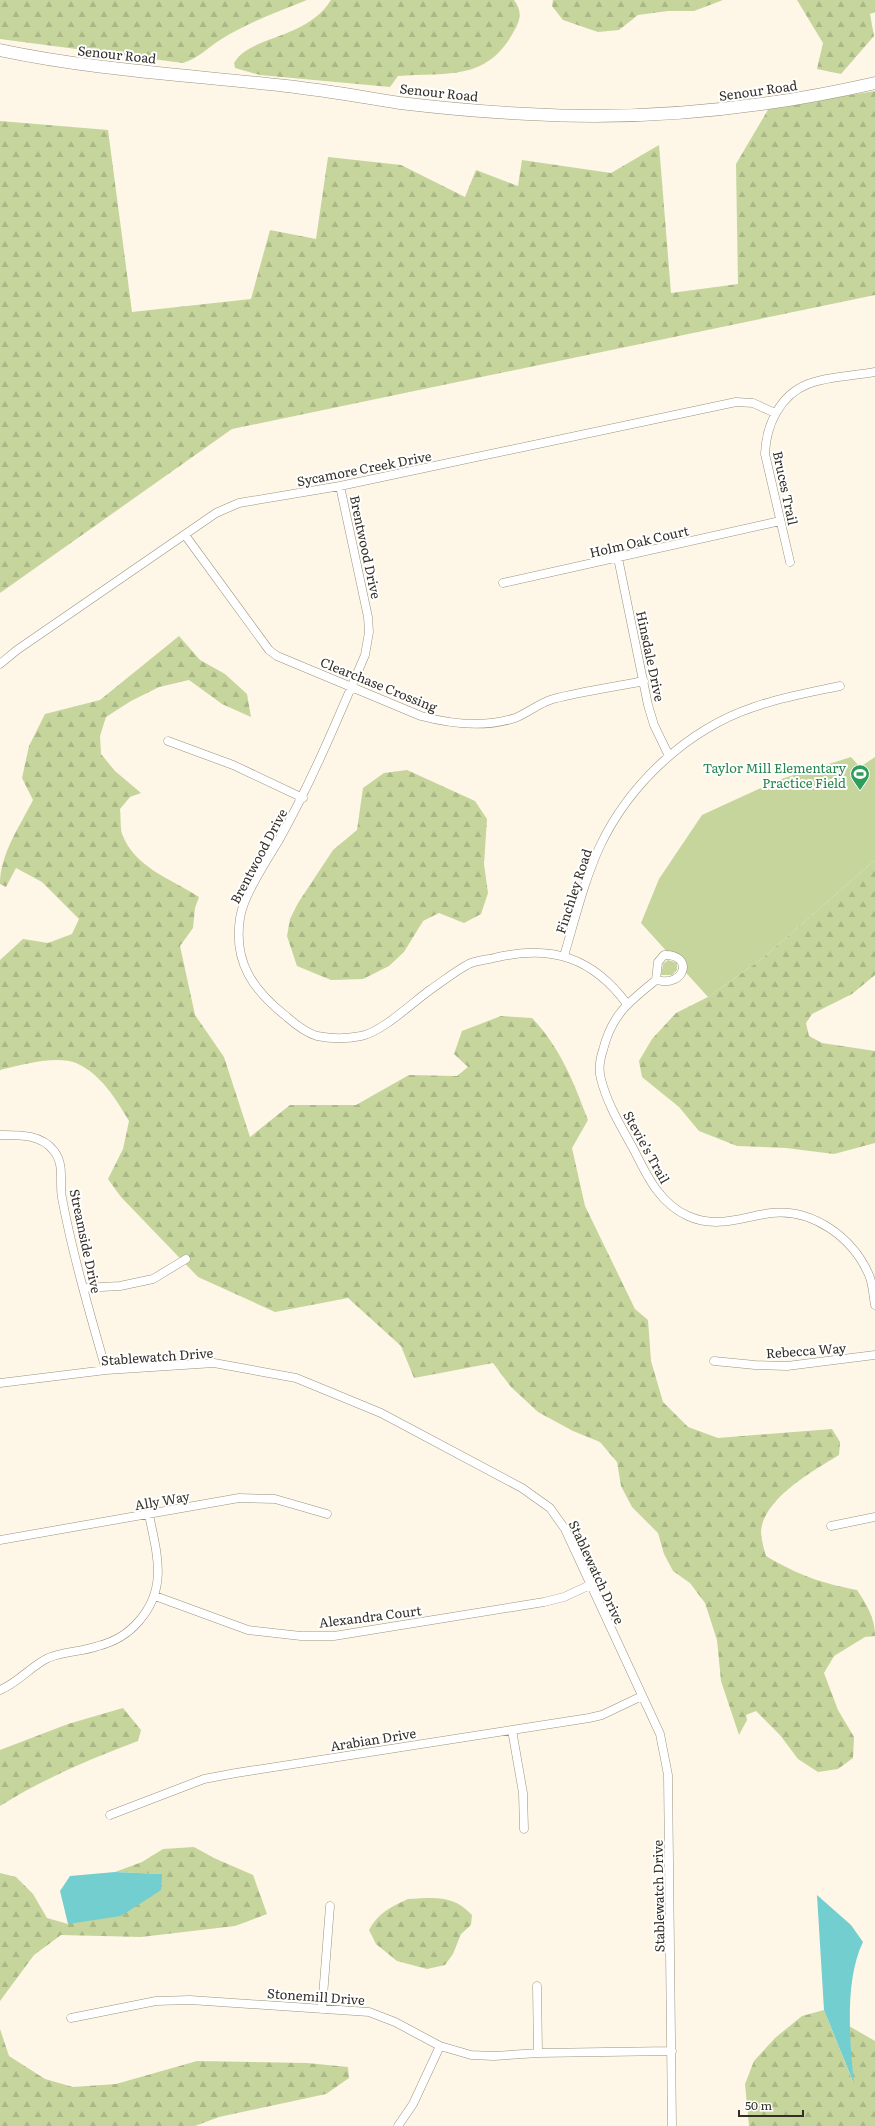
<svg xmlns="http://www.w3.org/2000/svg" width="875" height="2126" font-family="Literata,serif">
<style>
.green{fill:#c5d59c}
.forest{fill:url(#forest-firs)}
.water{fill:#73cecf}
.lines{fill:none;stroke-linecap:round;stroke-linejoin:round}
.street-casing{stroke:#9a9380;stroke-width:9}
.secondary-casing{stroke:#9a9380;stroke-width:13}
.street{stroke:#fff;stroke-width:8}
.secondary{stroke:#fff;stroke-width:12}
.labels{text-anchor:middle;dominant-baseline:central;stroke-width:4;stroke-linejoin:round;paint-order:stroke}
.street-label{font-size:13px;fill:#332f28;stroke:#fff}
.leisure-label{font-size:13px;fill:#27864d;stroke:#fff;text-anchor:end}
</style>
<defs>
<pattern id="forest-firs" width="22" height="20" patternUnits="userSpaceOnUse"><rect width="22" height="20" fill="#c5d59c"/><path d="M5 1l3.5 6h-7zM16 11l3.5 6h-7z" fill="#aab786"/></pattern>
</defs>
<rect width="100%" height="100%" fill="#fef7e7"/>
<path class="green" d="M851,757L860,767L875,757V860L763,958L708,997L641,923L659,879L702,815L778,780Z
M668,960L677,963V970L672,975H661L663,964Z"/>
<path class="forest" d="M0,0H307C278,12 246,23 220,40C206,49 200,57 183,63L0,39Z
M331,0H514C522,11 521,19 514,31C487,82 446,72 398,76L390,87L260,75L235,68L234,63C250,35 306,40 331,0Z
M553,0H723L694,11H668L638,15L619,30L598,32L563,20L552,6Z
M797,0H875V12L870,14L874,36L841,74L817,69L823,43Z
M875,91V295L232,429L0,593V121L108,130L132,312L251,299L270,230L316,239L328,157L401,165L465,197L476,170L518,186L522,160L611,173L659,145L671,293L738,284L736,164L769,108Z
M179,636L200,660L225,674L247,694L251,717L222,704L189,680L159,687L131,701L106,717L100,736L101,754L115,771L141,793L130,797L120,809C121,817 120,827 122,834C135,868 170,878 199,897L195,908L193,928L180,946L195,1015L224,1057L250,1137L290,1105H356L409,1075L457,1076L468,1067L454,1054L462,1031L501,1016L532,1018C560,1047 574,1083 588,1120L572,1148L585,1206L635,1309L648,1320L651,1361L663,1402L688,1427L718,1438L832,1429L840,1442L839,1455C813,1471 764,1498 761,1531C761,1539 764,1549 766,1556C798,1575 821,1583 857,1590C867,1605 875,1618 875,1636L865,1637L834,1656L824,1673L838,1710L854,1737L853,1758L838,1769L818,1772L798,1759L780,1735L756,1711L746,1715L747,1720L739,1735L721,1681L717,1640L705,1603L690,1583L673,1571L664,1554L658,1533L632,1507L621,1486L617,1462L600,1442L573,1431L538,1412L511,1387L493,1363L414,1378L401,1346L348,1298L275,1312L198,1277L121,1197L108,1179L123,1149L129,1121C116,1099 101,1074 76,1063C56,1055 20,1065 0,1070V960L23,939L48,943L72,934L79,919L42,882L16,868L6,887L0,884C0,854 20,826 33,800L22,778L29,746L45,714L100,700Z
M407,770L475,801L487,819L484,864L488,893L481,914L464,923L439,913L423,921L404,952L389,966L363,979L331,980L297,966L287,936L290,919L298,903L333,850L357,830L363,788L384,773Z
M875,860V975L852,994L812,1014L806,1023L809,1036L822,1043L875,1051V1143L834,1154L786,1148L737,1146L699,1131L679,1107L642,1077L639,1061L652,1039L676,1013L708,997L763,958Z
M123,1708L141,1730L138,1741C90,1759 43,1779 0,1806V1750L68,1724Z
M194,1847L214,1858L253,1875L267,1914L235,1926L141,1937L61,1935L34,1955L0,2001V1873L16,1877L33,1894L47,1918L68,1924L162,1874L115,1872L142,1862L163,1849Z
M408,1899C435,1898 452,1894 472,1915L471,1925L461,1934L453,1954L445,1965L427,1969L397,1961L376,1944L369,1930C378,1913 392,1906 408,1899Z
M824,2010L853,2082L849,2026L875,2041V2126H749L745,2084L754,2061L775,2038L802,2016Z
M0,2029L9,2056L45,2079L73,2087L116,2084L197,2061L307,2063L348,2067L349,2078L326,2094L219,2117L195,2126H0Z"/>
<path class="water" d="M115,1872L162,1874L161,1890L121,1916L68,1924L60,1891L70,1876Z
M817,1895L851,1925L863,1942C844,1981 850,2042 854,2084L824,2010Z"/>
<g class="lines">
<g class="street-casing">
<path id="street" d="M340,486L368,617L369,632L365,655C338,718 312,781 279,840C267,860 243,896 240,918C233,963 254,991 287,1017C295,1024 307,1033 317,1036C332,1039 346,1039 361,1036C382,1032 412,1003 430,990C442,982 454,972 467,965C475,960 488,960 498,957C553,945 593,958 627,1004
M185,535L269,650L277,656L421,716C451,724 484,728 515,718C528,713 539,703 553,699C583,691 614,687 644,681
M618,558L648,705L654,725L669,756
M790,562L765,454C766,425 780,395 808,384C828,376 854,376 875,372
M503,583L780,521
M0,664L17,650L216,513L239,503L340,486L736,402L753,403L775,413
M168,741L233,765L303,798
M664,955C694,954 686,988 656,980L658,962Z
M564,956C575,919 584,881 600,846C630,783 688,729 754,707C782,697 811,692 840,686
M656,980C629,1002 612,1014 603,1050C600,1059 598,1069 601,1079C607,1104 622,1128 634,1150C647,1176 660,1204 688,1216C717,1229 742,1217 771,1213C813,1208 853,1238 869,1275C873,1284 873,1295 875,1305
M0,1135C19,1135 41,1134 54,1151C65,1165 59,1182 62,1198C73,1256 90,1314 106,1370
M83,1288L120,1286L153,1279L186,1259
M714,1361L755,1365L787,1366L875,1355
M0,1383L106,1370L214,1363L296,1378L381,1413L522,1488L550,1508L565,1529L660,1734L668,1775L672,2126
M831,1526L875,1517
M0,1540L239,1498L275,1499L327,1514
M155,1596L248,1630L301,1636H334L544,1602L564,1597L590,1585
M0,1690C18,1683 31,1666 48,1658C64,1651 82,1652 98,1646C114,1642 128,1634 139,1621C168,1588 157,1554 149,1515
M512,1730L523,1793L524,1829
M110,1815L204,1779L236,1773L589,1718L602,1715L642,1696
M537,1986L538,2053
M322,2009L330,1906
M71,2018L156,2001L190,2000L369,2012L395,2022L440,2046L471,2055L494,2056L538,2053L672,2051
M398,2126L413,2104L440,2046"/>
</g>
<g class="secondary-casing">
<path id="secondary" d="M0,50C94,70 190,75 286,86C324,90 362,97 400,103C442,108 485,112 528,114C644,121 761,109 875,83"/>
</g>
<use href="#street" class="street"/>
<use href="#secondary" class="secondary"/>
</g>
<defs>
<g id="stadium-pin" transform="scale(1)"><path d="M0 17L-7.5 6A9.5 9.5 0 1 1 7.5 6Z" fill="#2e9e5b" stroke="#fff"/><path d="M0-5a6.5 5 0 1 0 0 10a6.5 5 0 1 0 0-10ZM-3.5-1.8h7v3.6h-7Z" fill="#fff"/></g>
</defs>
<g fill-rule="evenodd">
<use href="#stadium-pin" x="860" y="774"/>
</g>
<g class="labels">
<g class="street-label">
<text transform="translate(117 54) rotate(6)">Senour Road</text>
<text transform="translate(758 90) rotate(-8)">Senour Road</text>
<text transform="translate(439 92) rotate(6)">Senour Road</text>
<text transform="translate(364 468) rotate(-11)">Sycamore Creek Drive</text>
<text transform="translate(786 488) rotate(78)">Bruces Trail</text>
<text transform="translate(639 541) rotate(-13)">Holm Oak Court</text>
<text transform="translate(366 547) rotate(78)">Brentwood Drive</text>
<text transform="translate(651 656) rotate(78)">Hinsdale Drive</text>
<text transform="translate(379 684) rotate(22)">Clearchase Crossing</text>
<text transform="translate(258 856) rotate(-62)">Brentwood Drive</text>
<text transform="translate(573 891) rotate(-72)">Finchley Road</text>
<text transform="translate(647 1147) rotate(61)">Stevie’s Trail</text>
<text transform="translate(86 1241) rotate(78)">Streamside Drive</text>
<text transform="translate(806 1350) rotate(-4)">Rebecca Way</text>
<text transform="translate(157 1356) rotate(-4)">Stablewatch Drive</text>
<text transform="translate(162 1500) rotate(-10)">Ally Way</text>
<text transform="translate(597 1572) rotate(65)">Stablewatch Drive</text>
<text transform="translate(370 1616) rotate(-7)">Alexandra Court</text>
<text transform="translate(373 1739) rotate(-9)">Arabian Drive</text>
<text transform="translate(658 1896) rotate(-91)">Stablewatch Drive</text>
<text transform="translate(316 1996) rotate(4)">Stonemill Drive</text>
</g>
<g class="leisure-label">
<text x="846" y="767">Taylor Mill Elementary<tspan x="846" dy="15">Practice Field</tspan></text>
</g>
</g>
<path d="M739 2110v6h64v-6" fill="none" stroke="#332f28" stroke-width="2"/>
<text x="745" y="2110" font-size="12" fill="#332f28" stroke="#ffffff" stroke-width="3" paint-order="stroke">50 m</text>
</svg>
